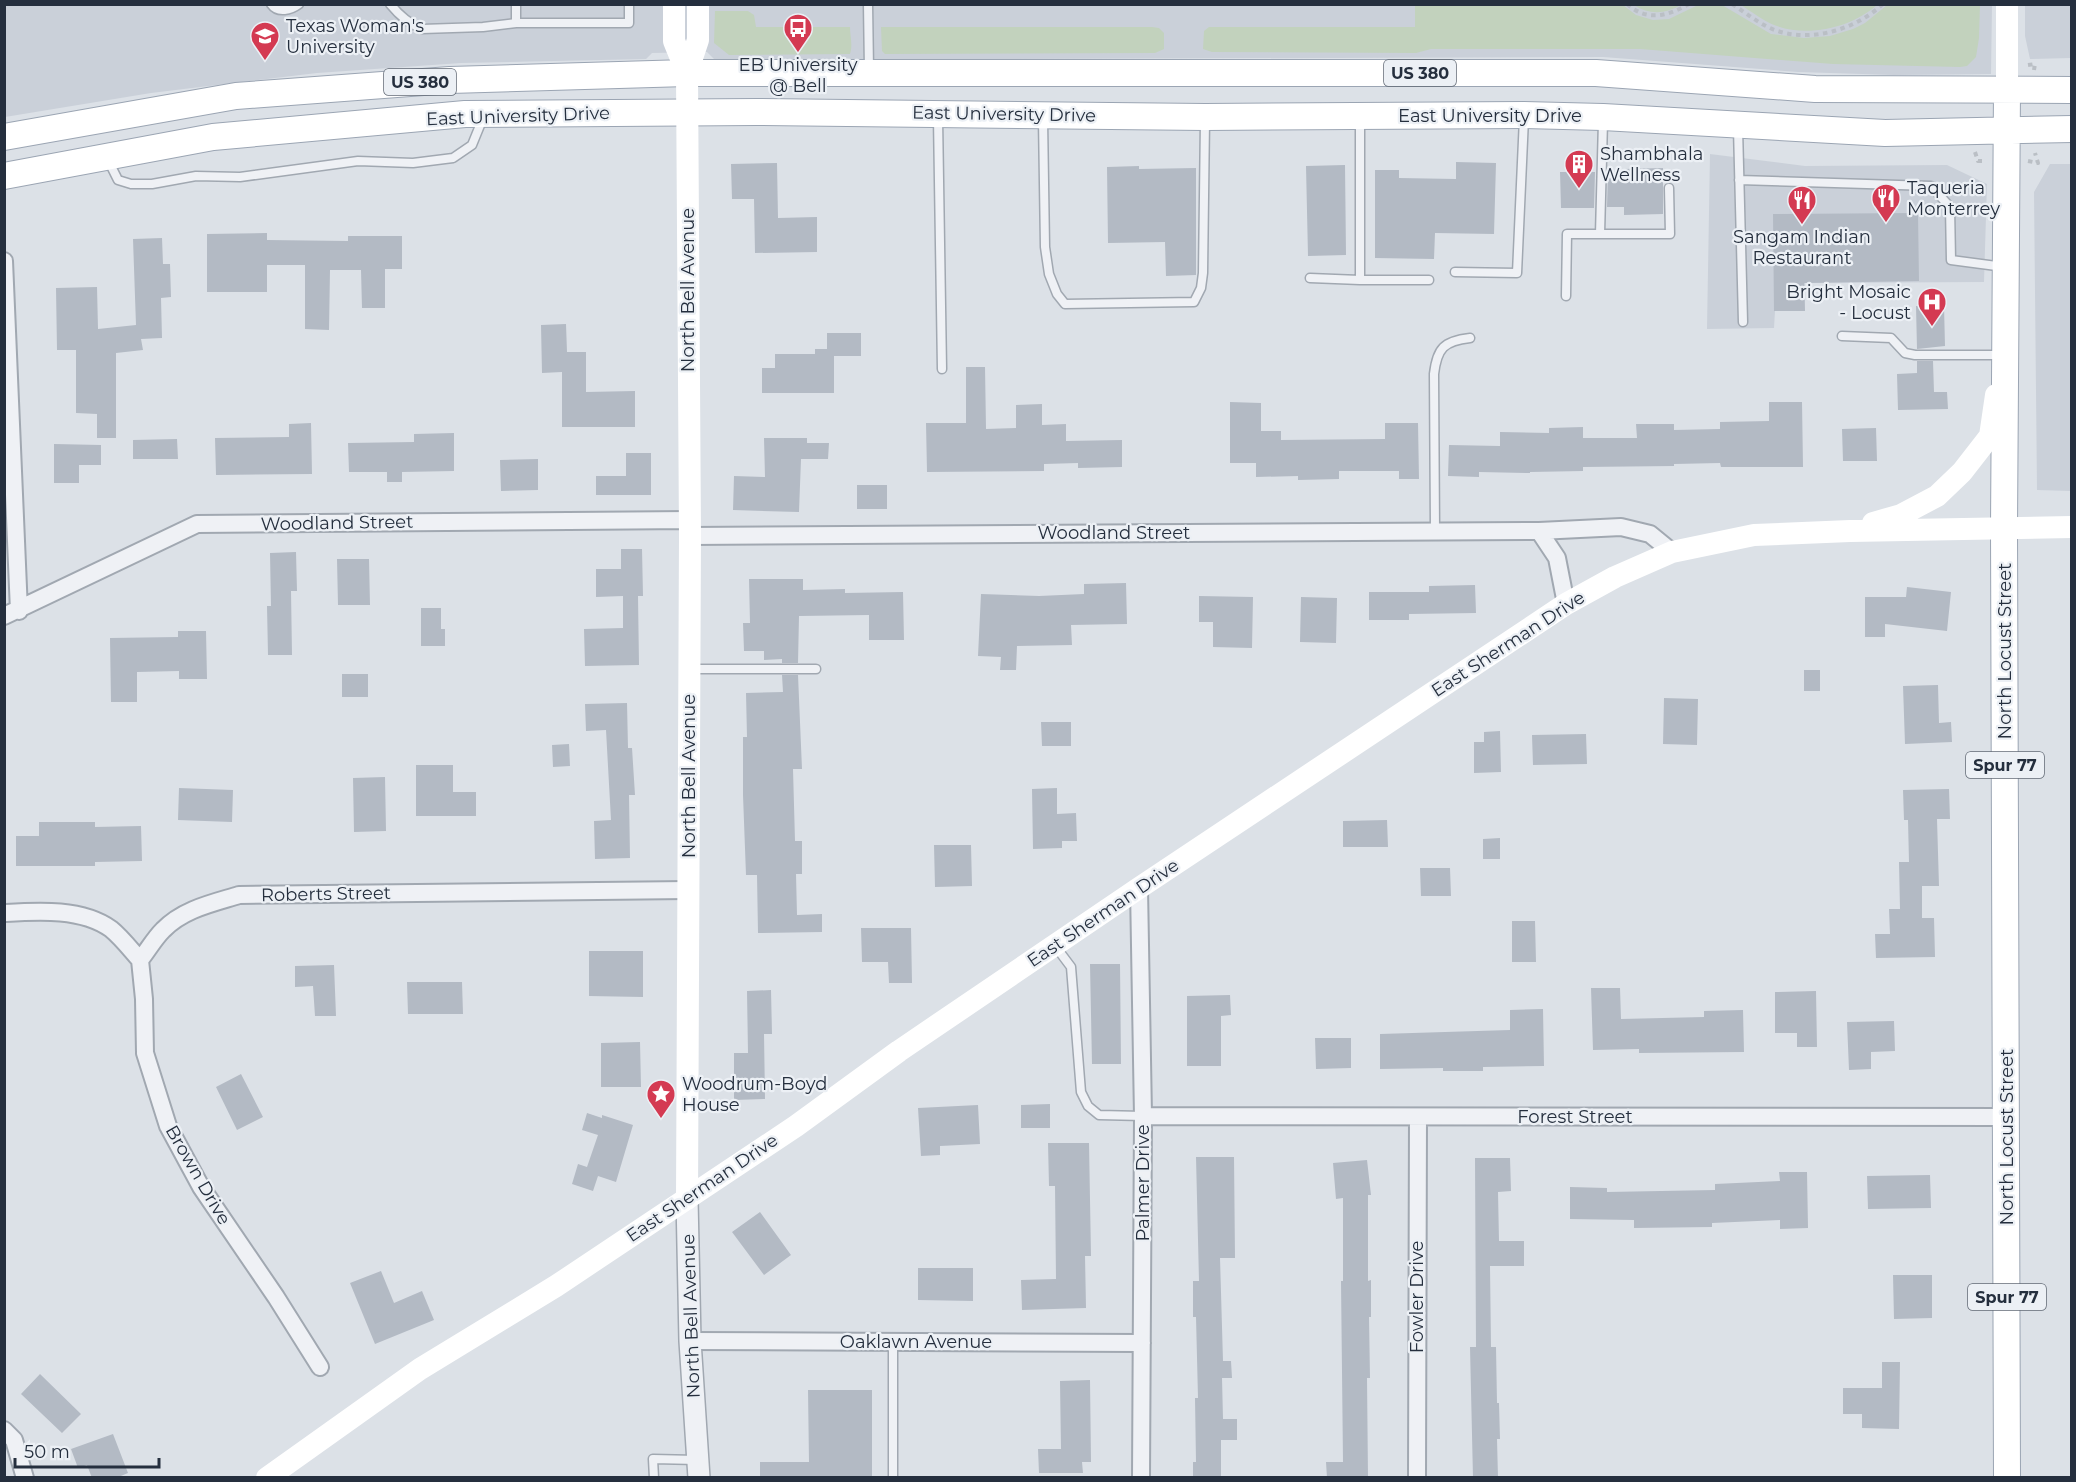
<svg xmlns="http://www.w3.org/2000/svg" width="2076" height="1482" font-family="Montserrat,sans-serif">
<style>
.built{fill:#cad0d9}
.green{fill:#c2d2bd}
.building{fill:#b3bac4}
.lines{fill:none;stroke-linecap:round;stroke-linejoin:round}
.service-casing{stroke:#a1a8b1;stroke-width:11}
.minor-casing{stroke:#a1a8b1;stroke-width:20}
.tertiary-casing{stroke:#a1a8b1;stroke-width:24}
.primary-casing{stroke:#9ba5b3;stroke-width:28}
.path{stroke:#babfc5;stroke-width:4;stroke-dasharray:4.5 4.5;stroke-linecap:butt}
.service{stroke:#eff1f5;stroke-width:8}
.minor{stroke:#eff1f5;stroke-width:16}
.tertiary{stroke:#eff1f5;stroke-width:21}
.secondary{stroke:#fff;stroke-width:22}
.primary{stroke:#fff;stroke-width:26}
.labels{text-anchor:middle;dominant-baseline:central;stroke-width:4.5;stroke-linejoin:round;paint-order:stroke}
.shield{fill:#ecf0f5;stroke:#616975;stroke-width:1.5}
.shield-label{font-size:16px;font-weight:bold;fill:#252f3e}
.poi-label{font-size:18px;fill:#252f3e;stroke:#ecf0f5;text-anchor:start}
.street-label{font-size:18px;fill:#252f3e;stroke:#ecf0f5}
</style>
<rect width="100%" height="100%" fill="#dce1e7"/>
<path class="built" d="M5,5H1992L1991,74L1894,75L1798,72L1603,57L715,60L707,52L652,53L646,59L461,63L317,73L151,93L5,117Z
M2025,5H2071V58L2030,59L2025,36Z
M1710,154L1805,166L1947,165L1987,184L1984,282L1805,283V311H1775L1774,328L1707,329Z
M2050,164H2071V491L2037,490L2034,192Z"/>
<path class="green" d="M1415,5H1623L1636,15L1653,20L1669,19L1698,5H1722L1771,34L1804,38L1830,36L1853,29L1865,23L1887,5L1980,4L1979,38L1976,57L1967,66L1960,67L1833,64L1640,49H1431L1416,53L1212,52L1203,49L1204,31L1209,27H1415Z
M1634,5H1681C1666,14 1649,15 1634,5Z
M1741,5H1740H1877C1851,28 1807,38 1774,25C1762,20 1752,12 1741,5Z
M715,11H748L754,15L756,27H850C850,36 853,45 850,54L729,55L714,43Z
M881,27H1152L1159,28L1164,33V49L1155,53L885,54L882,51Z"/>
<path class="building" d="M1456,162L1496,163L1494,234L1435,233L1434,259L1375,258V170H1399V178L1456,179Z
M777,163L778,218L817,217V252L755,253L754,199H732L731,164Z
M1345,165L1346,255L1308,256L1306,166Z
M1139,166V169L1196,168V275L1166,276L1165,242L1108,243L1107,167Z
M1663,168V214L1624,215V207H1607L1608,172L1624,171V169Z
M1560,172H1595L1594,208H1561Z
M1918,213L1919,281L1804,283L1805,311H1774L1773,214Z
M267,233V240L348,241V236H402V269H385V308H362L361,270H330L329,330L305,329V265H267V292H207V234Z
M162,238L163,264H170L171,297L161,298L162,338L141,339L143,350L116,353V438H97V414L76,413V350H57L56,288L97,287L98,329L136,325L133,239Z
M1916,306H1944L1945,346L1917,349Z
M566,324L567,352H586V392L635,391V427H562V372L542,373L541,325Z
M827,333H861V356H834V393H762V368H775V354H815V349H827Z
M1917,361H1933L1934,392H1947L1948,409L1898,410L1897,374L1917,373Z
M966,367H985L986,429L1016,428V405L1042,404V425L1066,424V441L1122,440V467L1078,468V463L1044,464V471L927,472L926,423H966Z
M1230,402L1261,403V431H1281V440L1385,439V423H1418L1419,479H1399V471H1339V479L1298,480V476L1256,477V463H1230Z
M1769,402H1802L1803,467H1721L1720,463L1674,464V466L1583,467V471L1530,472V473L1479,472V477L1448,476L1449,445L1500,446V432L1549,433V428L1583,427V438H1637L1636,424H1674V430L1720,429V422L1769,421Z
M311,423L312,474L216,475L215,438L289,437V424Z
M1876,428L1877,461H1843L1842,429Z
M454,433V471L402,472V482H387V472H349L348,443L414,442V434Z
M764,438H807V443H829L828,459H801L799,512L733,510L734,476L765,477Z
M177,439L178,459H133V440Z
M54,444L101,445V465H79V483H54Z
M626,453H651V495H596V476H626Z
M538,459V490L501,491L500,460Z
M857,485H887V509H857Z
M621,549H642L643,596H638L639,665L585,666L584,629L623,628V596L596,597V569H621Z
M296,552L297,591H291L292,655H268L267,606H271L270,553Z
M337,559H369L370,605H338Z
M749,579H803V590L845,589V593L903,592L904,640H869V615L799,616L798,663H782V659L764,660V651H744L743,623H750Z
M1126,583L1127,624L1071,625L1072,645L1017,646L1016,670H1000L1001,657L978,656L981,594L1039,596L1084,594V584Z
M1475,585L1476,613L1409,614V620H1369V592H1429V586Z
M1907,587L1951,592L1947,631L1885,624V637H1865V597H1906Z
M1199,596L1253,597L1252,648L1213,647V622H1199Z
M1301,597L1337,598L1336,643L1300,642Z
M421,608H441V629H445V646H421Z
M178,631H206L207,679H179V671L137,672V702H111L110,638L178,637Z
M1804,670H1820V691H1804Z
M342,674H368V697H342Z
M782,675H798L802,769H793L795,841H802V874H796L797,915L822,914V932L758,933L757,875H746L743,795V737H747L746,693L783,692Z
M1938,685L1939,723L1951,722L1952,742L1905,744L1903,686Z
M1664,698L1698,699L1697,745L1663,744Z
M627,703L628,748H632L635,795H629L630,858L595,859L594,821L611,820L606,730L586,731L585,704Z
M1041,722H1071V746H1042Z
M1500,731L1501,772L1474,773V742H1484V732Z
M1586,734L1587,764L1533,765L1532,735Z
M569,744L570,766L553,767L552,745Z
M416,765H453V792H476V816H416Z
M385,777L386,831L354,832L353,778Z
M179,788L233,790L232,822L178,820Z
M1057,788V814L1076,813L1077,841H1062V848L1033,849L1032,789Z
M1949,789L1950,819H1937L1939,886H1922V918H1934L1935,957L1876,958L1875,934H1890L1889,909H1900L1899,862H1909L1908,820H1904L1903,790Z
M1387,820L1388,847H1343V821Z
M39,822H95V827L141,826L142,861L95,862V866H16V836H39Z
M1500,838V859H1483V839Z
M934,845H971L972,886L935,887Z
M1420,868H1450L1451,896H1421Z
M1512,921H1535L1536,962H1512Z
M861,928H911L912,983H889L888,962H862Z
M589,951H643V997L589,996Z
M1090,964H1120L1121,1064H1092Z
M334,965L336,1016H315L313,986L295,987V966Z
M407,982H462L463,1014H408Z
M1591,988H1620L1621,1019L1704,1017V1011L1743,1010L1744,1052L1639,1053V1049L1593,1050Z
M771,990L772,1034H764L765,1099L734,1100V1053H748L747,991Z
M1816,991L1817,1047H1797V1033H1775V992Z
M1230,995L1231,1015L1221,1016V1066H1187V996Z
M1543,1009L1544,1066L1483,1067V1071H1443V1068L1380,1069V1034L1510,1030V1010Z
M1894,1021L1895,1051L1871,1052V1069L1849,1070L1847,1022Z
M1315,1038H1351V1068L1316,1069Z
M640,1042L641,1087H601V1043Z
M241,1074L263,1117L237,1130L216,1087Z
M1050,1104V1128H1021V1105Z
M978,1105L980,1144L940,1146V1155L921,1156L918,1108Z
M587,1113L602,1118V1115L633,1125L616,1182L598,1176L593,1191L572,1184L578,1164L587,1167L598,1135L582,1130Z
M1048,1143H1089L1091,1256H1085L1086,1308L1022,1310L1021,1280L1056,1279L1055,1186H1049Z
M1196,1157H1234L1235,1258H1220L1223,1361H1231L1232,1378H1222L1223,1419H1237V1440H1221V1478H1193V1462H1196L1195,1398H1198L1196,1317H1193V1281H1199Z
M1475,1158H1510L1511,1191L1498,1192L1499,1241H1524V1266H1490L1491,1347H1496L1497,1403H1499L1500,1439H1497L1498,1478H1473L1470,1347H1476Z
M1367,1160L1371,1195H1368V1281L1371,1280V1317H1369L1370,1378H1367L1368,1478H1327L1326,1462H1343L1341,1281H1343V1198L1336,1199L1333,1163Z
M1779,1172H1807L1808,1228L1780,1229V1220L1712,1223V1227L1634,1228V1220L1570,1219V1187L1607,1188V1192L1715,1190V1184L1780,1181Z
M1930,1175L1931,1208L1868,1209L1867,1176Z
M760,1212L791,1255L764,1275L732,1232Z
M918,1268H973V1301L918,1300Z
M381,1271L394,1303L422,1291L434,1320L375,1344L350,1283Z
M1893,1275H1932V1318L1894,1319Z
M1882,1362H1900L1899,1429L1862,1428V1414H1843V1388H1882Z
M40,1374L81,1414L62,1433L21,1394Z
M1090,1380L1091,1462H1082L1083,1473H1039L1038,1449H1061L1060,1381Z
M808,1390H872V1478H760V1462H809Z
M113,1434L128,1473L116,1478H92L87,1465L78,1468L71,1449Z"/>
<g class="lines">
<g class="service-casing">
<path id="service" d="M271,4C278,14 291,10 299,4
M390,4C399,15 409,24 422,29L483,27L516,23
M516,4V23H629V4
M868,4L869,70
M938,118L942,369
M1043,119L1045,247L1049,274L1057,294L1065,304L1194,302L1201,288L1203,273L1205,120
M1738,128L1743,322
M108,160L118,180L131,184H152L196,176L240,177L358,161L413,163L453,158L472,145L483,118
M1739,180L1931,186L1950,207L1951,260L2004,267
M1600,234H1670L1669,188
M1455,272L1517,273L1524,118
M1310,278L1360,280V120
M1360,280H1429
M1566,296L1567,234H1600L1603,121
M1842,336L1891,338L1905,353L1915,355H2002
M1435,531L1434,374C1437,348 1444,341 1470,338
M690,669H816
M1056,947L1071,967L1081,1092L1088,1106L1099,1115L1143,1116
M654,1478L653,1459L697,1460
M893,1478V1342"/>
</g>
<g class="minor-casing">
<path id="minor" d="M4,261L19,611
M1539,531L1557,558L1566,604
M690,536L1539,531L1621,527L1650,534L1672,552
M4,616L197,524L690,520
M1139,888L1143,1116L1141,1478
M4,913C38,911 82,908 111,929C122,938 131,950 140,960
M140,960C148,950 154,939 163,930C183,909 213,903 239,895L688,890
M140,960L144,999L145,1053L168,1126L201,1187L276,1297L320,1367
M1143,1116L2007,1117
M690,1341L1142,1343
M4,1430L14,1440L25,1478
M1417,1478L1418,1117"/>
</g>
<g class="tertiary-casing">
<path id="tertiary" d="M687,1199L690,1341L699,1478"/>
</g>
<g class="primary-casing">
<path id="primary" d="M2007,90L2004,528L2007,1478
M4,137L236,96L450,80L687,73H1596L1815,89L2072,90
M4,176L213,137L465,114L756,112L1205,117L1524,115L1603,117L1885,133L2072,129"/>
</g>
<path class="path" d="M1627,4C1647,22 1668,16 1689,4
M1732,4C1743,11 1753,19 1764,25C1801,46 1853,32 1883,4
M2028,65L2035,64L2034,70
M1975,152L1978,161H1985
M2028,161L2038,163L2035,153"/>
<use href="#service" class="service"/>
<use href="#minor" class="minor"/>
<use href="#tertiary" class="tertiary"/>
<path class="secondary" d="M674,4V41L687,73
M2007,90V4
M1873,523L1901,515L1937,496L1962,472L1990,436L1996,395
M687,1199L690,536L687,73L698,40V4
M267,1478L420,1369L556,1286L796,1126L899,1051L1139,888L1566,604L1615,577L1672,552L1754,535L1850,531L2072,527"/>
<use href="#primary" class="primary"/>
</g>
<defs>
<g id="bus-pin" transform="scale(1.5)"><path d="M0 17L-7.5 6A9.5 9.5 0 1 1 7.5 6Z" fill="#d43a52" stroke="#ecf0f5"/><path d="M-5-6H5V4H4V6H2V4H-2V6H-4V4H-5ZM-3.5-4V0h7V-4ZM-3.5 1.2v1.5H-2V1.2ZM2 1.2v1.5H3.5V1.2Z" fill="#fff"/></g>
<g id="university-pin" transform="scale(1.5)"><path d="M0 17L-7.5 6A9.5 9.5 0 1 1 7.5 6Z" fill="#d43a52" stroke="#ecf0f5"/><path d="M0-5L7-2L0 1L-7-2ZM-4 1L0 2.5L4 1V4Q0 6-4 4Z" fill="#fff"/></g>
<g id="building-pin" transform="scale(1.5)"><path d="M0 17L-7.5 6A9.5 9.5 0 1 1 7.5 6Z" fill="#d43a52" stroke="#ecf0f5"/><path d="M-4-6H4V6H1V3H-1V6H-4ZM-2.5-4.3h1.7v1.8h-1.7ZM.8-4.3h1.7v1.8H.8ZM-2.5-1h1.7V.8h-1.7ZM.8-1h1.7V.8H.8Z" fill="#fff"/></g>
<g id="restaurant-pin" transform="scale(1.5)"><path d="M0 17L-7.5 6A9.5 9.5 0 1 1 7.5 6Z" fill="#d43a52" stroke="#ecf0f5"/><path d="M-5-6h1v4h1v-4h1v4h1v-4h1v5L-1.5 .5V6h-2V.5L-5-1ZM5-6V6H3V1.5H1.5Q1.5-4 5-6Z" fill="#fff"/></g>
<g id="hospital-pin" transform="scale(1.5)"><path d="M0 17L-7.5 6A9.5 9.5 0 1 1 7.5 6Z" fill="#d43a52" stroke="#ecf0f5"/><path d="M-5-5h3v3.5h4V-5h3V5h-3V1.5h-4V5h-3Z" fill="#fff"/></g>
<g id="sight-pin" transform="scale(1.5)"><path d="M0 17L-7.5 6A9.5 9.5 0 1 1 7.5 6Z" fill="#d43a52" stroke="#ecf0f5"/><path d="M0-6L1.8-2.2L6-1.7L2.9 1.2L3.7 5.4L0 3.3L-3.7 5.4L-2.9 1.2L-6-1.7L-1.8-2.2Z" fill="#fff"/></g>
</defs>
<g fill-rule="evenodd">
<use href="#bus-pin" x="798" y="28"/>
<use href="#university-pin" x="265" y="36"/>
<use href="#building-pin" x="1579" y="164"/>
<use href="#restaurant-pin" x="1886" y="198"/>
<use href="#restaurant-pin" x="1802" y="200"/>
<use href="#hospital-pin" x="1932" y="302"/>
<use href="#sight-pin" x="661" y="1094"/>
</g>
<g class="labels">
<g class="shield">
<rect x="1384" y="60" width="72" height="26" rx="4.5"/>
<rect x="384" y="69" width="72" height="26" rx="4.5"/>
<rect x="1966" y="752" width="78" height="26" rx="4.5"/>
<rect x="1968" y="1284" width="78" height="26" rx="4.5"/>
</g>
<g class="shield-label">
<text x="1420" y="73">US 380</text>
<text x="420" y="82">US 380</text>
<text x="2005" y="765">Spur 77</text>
<text x="2007" y="1297">Spur 77</text>
</g>
<g class="poi-label">
<text x="286" y="26">Texas Woman's<tspan x="286" dy="21">University</tspan></text>
<text x="798" y="65" text-anchor="middle">EB University<tspan x="798" dy="21">@ Bell</tspan></text>
<text x="1600" y="154">Shambhala<tspan x="1600" dy="21">Wellness</tspan></text>
<text x="1907" y="188">Taqueria<tspan x="1907" dy="21">Monterrey</tspan></text>
<text x="1802" y="237" text-anchor="middle">Sangam Indian<tspan x="1802" dy="21">Restaurant</tspan></text>
<text x="1911" y="292" text-anchor="end">Bright Mosaic<tspan x="1911" dy="21">- Locust</tspan></text>
<text x="682" y="1084">Woodrum-Boyd<tspan x="682" dy="21">House</tspan></text>
</g>
<g class="street-label">
<text transform="translate(1004 114) rotate(1)">East University Drive</text>
<text transform="translate(518 116) rotate(-2)">East University Drive</text>
<text x="1490" y="116">East University Drive</text>
<text transform="translate(688 290) rotate(-90)">North Bell Avenue</text>
<text transform="translate(337 523) rotate(-1)">Woodland Street</text>
<text x="1114" y="533">Woodland Street</text>
<text transform="translate(1508 644) rotate(-33)">East Sherman Drive</text>
<text transform="translate(2005 651) rotate(-90)">North Locust Street</text>
<text transform="translate(689 776) rotate(-90)">North Bell Avenue</text>
<text transform="translate(326 894) rotate(-1)">Roberts Street</text>
<text transform="translate(1103 913) rotate(-34)">East Sherman Drive</text>
<text x="1575" y="1117">Forest Street</text>
<text transform="translate(2007 1137) rotate(-90)">North Locust Street</text>
<text transform="translate(198 1175) rotate(60)">Brown Drive</text>
<text transform="translate(1143 1183) rotate(-90)">Palmer Drive</text>
<text transform="translate(702 1188) rotate(-34)">East Sherman Drive</text>
<text transform="translate(1417 1297) rotate(-90)">Fowler Drive</text>
<text transform="translate(691 1316) rotate(-92)">North Bell Avenue</text>
<text x="916" y="1342">Oaklawn Avenue</text>
</g>
</g>
<rect width="2076" height="1482" fill="none" stroke="#252f3e" stroke-width="12"/>
<path d="M15 1458v9h144v-9" fill="none" stroke="#252f3e" stroke-width="3"/>
<text x="24" y="1458" font-size="18" fill="#252f3e" stroke="#ecf0f5" stroke-width="4.5" paint-order="stroke">50 m</text>
</svg>
